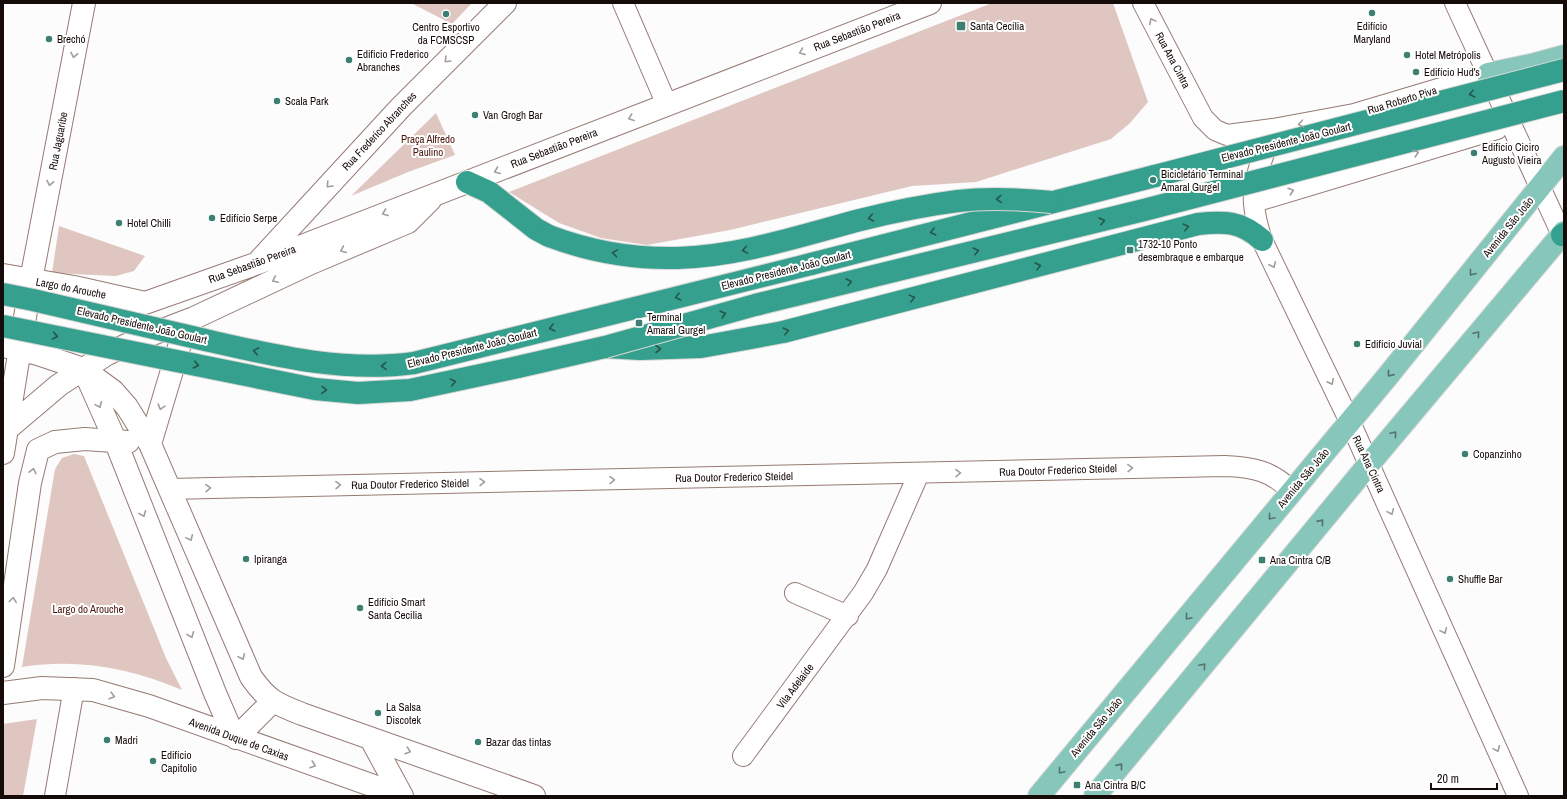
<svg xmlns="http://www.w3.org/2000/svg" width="1567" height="799" font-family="'Archivo Narrow',sans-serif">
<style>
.green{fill:#e0c6c0}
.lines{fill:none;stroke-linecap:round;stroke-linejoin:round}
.street-casing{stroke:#967a73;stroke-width:22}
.secondary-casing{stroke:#967a73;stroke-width:24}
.primary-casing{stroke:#dad8d7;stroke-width:24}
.highway-casing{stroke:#dad8d7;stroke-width:24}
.street{stroke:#fff;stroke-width:20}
.secondary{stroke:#fff;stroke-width:22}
.primary{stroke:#86c6bb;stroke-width:22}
.highway{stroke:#35a08d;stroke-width:22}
.highway-bridge-casing{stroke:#dad8d7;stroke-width:24;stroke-linecap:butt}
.highway-bridge{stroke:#35a08d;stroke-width:22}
.oneway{stroke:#a19d9c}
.oneway2{stroke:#25564a}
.oneway3{stroke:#53726a}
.poi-dot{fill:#3d8073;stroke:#fff;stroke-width:1.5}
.labels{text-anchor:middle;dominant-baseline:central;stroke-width:4;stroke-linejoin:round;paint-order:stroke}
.poi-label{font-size:11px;fill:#150b08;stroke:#fff;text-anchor:start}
.street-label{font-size:11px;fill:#150b08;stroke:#fff}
.park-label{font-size:11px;fill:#49160b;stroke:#fff}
</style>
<rect width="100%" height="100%" fill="#fcfcfc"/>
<path class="green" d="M411,3H472L452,24Z
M992,3H1113L1148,102L1130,123L1111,139L976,182L912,186L730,230L647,245L601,238L559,223L509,192Z
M436,113L455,155L408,172L351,196Z
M59,226L145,256L134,271L116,276L52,273Z
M74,454L84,456L166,658L182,690C131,668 78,658 22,667L55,469L62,458Z
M37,719L23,796H3V724Z"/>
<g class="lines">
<g class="street-casing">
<path id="street" d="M623,3L667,105
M1143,3L1203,118L1215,130L1227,135L1273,129L1354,114L1488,74
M1455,3L1564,239
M1273,129C1265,153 1252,178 1254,204C1255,216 1258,228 1262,240L1350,422L1518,796
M1254,202L1497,129
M169,489L1225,466C1254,467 1271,471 1292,491
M795,593L848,616
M743,756L863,593L877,569L919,473
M55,796L74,688"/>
</g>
<g class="secondary-casing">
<path id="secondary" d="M260,260L401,107L505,3
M3,275L74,287L145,303L258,263L930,3
M3,346L38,354L83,369L113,391L127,407L150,444L251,677C268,701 276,704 302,714L534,796
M84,370L115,440L215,693L231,730L236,738
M7,429L59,385L107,354L142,338L194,318L311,263L408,222L430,200
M150,444L179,347L193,319
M3,453L31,280L84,3
M3,666L30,483L38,450L55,442L85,439L128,442
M3,693L42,688L93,690L149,706L402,796
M236,738L273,701
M371,739L402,796"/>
</g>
<g class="primary-casing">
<path id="primary" d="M1488,74L1531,65L1564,56
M1039,796L1387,377L1564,157
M1095,796L1369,464L1564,232"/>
</g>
<g class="highway-casing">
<path id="highway" d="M467,182L489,192L536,229L549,236
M1562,235L1564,234
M811,264L1155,176
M518,367L605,347L640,349L701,347L783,332L1198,224C1224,221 1241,221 1262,240"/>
</g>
<use href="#street" class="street"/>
<use href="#secondary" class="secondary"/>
<use href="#primary" class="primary"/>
<use href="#highway" class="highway"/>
<g class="highway-bridge-casing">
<path id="highway-bridge" d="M1155,176L1564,70
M549,236C589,251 634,259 677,258C740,256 800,236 860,220C892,212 926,205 958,201C989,197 1021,199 1052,202
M3,294L33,300C89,313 145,326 201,339C271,355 342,373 414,363L811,264
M3,326L315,389L358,393L410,390L518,367
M605,347L755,305L1144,210L1564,101"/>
</g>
<use href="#highway-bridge" class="highway-bridge"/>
</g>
<defs><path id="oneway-chevron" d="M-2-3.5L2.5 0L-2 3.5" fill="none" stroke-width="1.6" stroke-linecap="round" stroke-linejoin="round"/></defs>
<g class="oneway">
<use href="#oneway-chevron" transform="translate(1152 21) rotate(-118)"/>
<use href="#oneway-chevron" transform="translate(802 52) rotate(159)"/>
<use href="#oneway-chevron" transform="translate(74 55) rotate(101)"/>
<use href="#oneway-chevron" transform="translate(447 60) rotate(135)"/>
<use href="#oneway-chevron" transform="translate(631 118) rotate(160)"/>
<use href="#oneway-chevron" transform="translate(1301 124) rotate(170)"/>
<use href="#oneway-chevron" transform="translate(1416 153) rotate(-17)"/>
<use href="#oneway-chevron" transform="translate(497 171) rotate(158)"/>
<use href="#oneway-chevron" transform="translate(50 183) rotate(101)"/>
<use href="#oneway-chevron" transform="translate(329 185) rotate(133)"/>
<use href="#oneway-chevron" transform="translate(1291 191) rotate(-17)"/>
<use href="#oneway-chevron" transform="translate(385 213) rotate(159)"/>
<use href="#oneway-chevron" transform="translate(343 250) rotate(157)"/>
<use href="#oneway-chevron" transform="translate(1273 265) rotate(65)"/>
<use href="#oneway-chevron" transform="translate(275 280) rotate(155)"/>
<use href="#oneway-chevron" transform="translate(1331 382) rotate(64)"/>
<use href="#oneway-chevron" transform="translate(99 405) rotate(66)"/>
<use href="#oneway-chevron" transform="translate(161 407) rotate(106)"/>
<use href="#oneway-chevron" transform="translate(1130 468) rotate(-2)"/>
<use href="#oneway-chevron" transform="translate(33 471) rotate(-77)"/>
<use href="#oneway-chevron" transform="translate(958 473) rotate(-1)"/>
<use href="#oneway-chevron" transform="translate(612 480) rotate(-1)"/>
<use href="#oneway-chevron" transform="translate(482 482) rotate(-1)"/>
<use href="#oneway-chevron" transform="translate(338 485) rotate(-1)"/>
<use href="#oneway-chevron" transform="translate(208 488) rotate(-1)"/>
<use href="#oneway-chevron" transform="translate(1391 512) rotate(66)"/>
<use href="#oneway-chevron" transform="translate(143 514) rotate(68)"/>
<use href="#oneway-chevron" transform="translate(190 538) rotate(66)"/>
<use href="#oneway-chevron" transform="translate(13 600) rotate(-82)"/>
<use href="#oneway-chevron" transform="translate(1444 631) rotate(66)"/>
<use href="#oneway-chevron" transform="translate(191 635) rotate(68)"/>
<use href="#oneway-chevron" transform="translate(242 657) rotate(66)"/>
<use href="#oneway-chevron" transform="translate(112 696) rotate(16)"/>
<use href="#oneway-chevron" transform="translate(1497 749) rotate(66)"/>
<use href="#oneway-chevron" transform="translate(408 751) rotate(19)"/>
<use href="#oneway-chevron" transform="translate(313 765) rotate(19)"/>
</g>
<g class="oneway2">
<use href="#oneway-chevron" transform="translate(1472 94) rotate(166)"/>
<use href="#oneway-chevron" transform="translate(999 199) rotate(179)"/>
<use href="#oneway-chevron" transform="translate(871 218) rotate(168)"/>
<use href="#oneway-chevron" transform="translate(1102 221) rotate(-14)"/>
<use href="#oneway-chevron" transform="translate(1186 227) rotate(-14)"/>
<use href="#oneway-chevron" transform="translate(933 232) rotate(166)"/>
<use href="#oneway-chevron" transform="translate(745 250) rotate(170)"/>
<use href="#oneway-chevron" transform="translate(976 251) rotate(-14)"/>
<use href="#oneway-chevron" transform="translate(615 253) rotate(-171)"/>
<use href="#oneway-chevron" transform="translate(1038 266) rotate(-14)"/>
<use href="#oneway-chevron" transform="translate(849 282) rotate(-14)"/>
<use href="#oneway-chevron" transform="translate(678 297) rotate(166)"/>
<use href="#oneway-chevron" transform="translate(912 298) rotate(-15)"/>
<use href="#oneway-chevron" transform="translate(723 314) rotate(-16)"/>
<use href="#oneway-chevron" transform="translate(552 328) rotate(166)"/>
<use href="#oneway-chevron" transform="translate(786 331) rotate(-14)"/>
<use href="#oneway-chevron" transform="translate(55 336) rotate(12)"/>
<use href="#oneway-chevron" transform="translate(658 349)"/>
<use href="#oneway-chevron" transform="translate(256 351) rotate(-167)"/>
<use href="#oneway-chevron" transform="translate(196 365) rotate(12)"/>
<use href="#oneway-chevron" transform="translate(384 366) rotate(178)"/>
<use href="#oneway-chevron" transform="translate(453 382) rotate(-12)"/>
<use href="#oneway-chevron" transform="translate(324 390) rotate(4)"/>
</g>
<g class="oneway3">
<use href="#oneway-chevron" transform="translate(1472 273) rotate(128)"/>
<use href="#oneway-chevron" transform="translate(1477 334) rotate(-50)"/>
<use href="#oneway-chevron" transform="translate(1390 374) rotate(129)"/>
<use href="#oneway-chevron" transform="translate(1394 434) rotate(-50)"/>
<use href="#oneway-chevron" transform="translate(1271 517) rotate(130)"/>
<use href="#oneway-chevron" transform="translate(1321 522) rotate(-51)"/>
<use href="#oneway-chevron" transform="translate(1188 617) rotate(130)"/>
<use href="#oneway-chevron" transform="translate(1203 666) rotate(-50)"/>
<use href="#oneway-chevron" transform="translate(1120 766) rotate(-51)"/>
<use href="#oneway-chevron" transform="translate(1061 771) rotate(130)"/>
</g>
<g class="poi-dot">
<circle cx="1372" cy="13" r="4"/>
<circle cx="446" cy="14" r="4"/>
<rect x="956" y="21" width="10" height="10" rx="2"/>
<circle cx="49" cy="39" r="4"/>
<circle cx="1407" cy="55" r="4"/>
<circle cx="349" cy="60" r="4"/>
<circle cx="1416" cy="72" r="4"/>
<circle cx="277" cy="101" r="4"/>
<circle cx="475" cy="115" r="4"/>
<circle cx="1474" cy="153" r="4"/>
<circle cx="1153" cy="180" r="4"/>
<circle cx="212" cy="218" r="4"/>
<circle cx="119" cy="223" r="4"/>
<rect x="1126" y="246" width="8" height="8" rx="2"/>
<rect x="635" y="319" width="8" height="8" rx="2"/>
<circle cx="1357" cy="344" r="4"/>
<circle cx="1465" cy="454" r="4"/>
<circle cx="246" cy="559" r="4"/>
<rect x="1258" y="556" width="8" height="8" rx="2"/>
<circle cx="1450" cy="579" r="4"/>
<circle cx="360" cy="608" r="4"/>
<circle cx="378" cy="713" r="4"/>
<circle cx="107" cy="740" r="4"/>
<circle cx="478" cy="742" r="4"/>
<circle cx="153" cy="761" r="4"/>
<rect x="1073" y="781" width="8" height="8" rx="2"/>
</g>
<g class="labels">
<g class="poi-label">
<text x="970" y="26">Santa Cecília</text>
<text x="1372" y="26" text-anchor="middle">Edifício<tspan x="1372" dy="13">Maryland</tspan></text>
<text x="446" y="27" text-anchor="middle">Centro Esportivo<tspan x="446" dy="13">da FCMSCSP</tspan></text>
<text x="57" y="39">Brechó</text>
<text x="357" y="54">Edificio Frederico<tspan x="357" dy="13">Abranches</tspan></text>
<text x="1415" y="55">Hotel Metrópolis</text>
<text x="1424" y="72">Edifício Hud's</text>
<text x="285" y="101">Scala Park</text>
<text x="483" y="115">Van Grogh Bar</text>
<text x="1482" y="147">Edifício Ciciro<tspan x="1482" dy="13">Augusto Vieira</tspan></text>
<text x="1161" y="174">Bicicletário Terminal<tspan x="1161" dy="13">Amaral Gurgel</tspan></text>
<text x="220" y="218">Edifício Serpe</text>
<text x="127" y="223">Hotel Chilli</text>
<text x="1138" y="244">1732-10 Ponto<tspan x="1138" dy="13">desembraque e embarque</tspan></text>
<text x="647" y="317">Terminal<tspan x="647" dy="13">Amaral Gurgel</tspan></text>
<text x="1365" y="344">Edifício Juvial</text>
<text x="1473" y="454">Copanzinho</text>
<text x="254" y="559">Ipiranga</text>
<text x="1270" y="560">Ana Cintra C/B</text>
<text x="1458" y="579">Shuffle Bar</text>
<text x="368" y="602">Edifício Smart<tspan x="368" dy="13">Santa Cecilia</tspan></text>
<text x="386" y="707">La Salsa<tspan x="386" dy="13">Discotek</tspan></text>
<text x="115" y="740">Madri</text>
<text x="486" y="742">Bazar das tintas</text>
<text x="161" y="755">Edifício<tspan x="161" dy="13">Capitolio</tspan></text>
<text x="1085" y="785">Ana Cintra B/C</text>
</g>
<g class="street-label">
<text transform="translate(857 31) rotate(-21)">Rua Sebastião Pereira</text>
<text transform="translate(1173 60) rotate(62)">Rua Ana Cintra</text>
<text transform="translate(1402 100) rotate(-17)">Rua Roberto Piva</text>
<text transform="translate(379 131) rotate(-47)">Rua Frederico Abranches</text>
<text transform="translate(58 141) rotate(-79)">Rua Jaguaribe</text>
<text transform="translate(1286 142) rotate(-14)">Elevado Presidente João Goulart</text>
<text transform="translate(554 148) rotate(-21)">Rua Sebastião Pereira</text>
<text transform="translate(1508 227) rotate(-51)">Avenida São João</text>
<text transform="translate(252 264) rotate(-20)">Rua Sebastião Pereira</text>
<text transform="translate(786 270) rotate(-14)">Elevado Presidente João Goulart</text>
<text transform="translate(71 288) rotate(11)">Largo do Arouche</text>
<text transform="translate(142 325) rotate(13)">Elevado Presidente João Goulart</text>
<text transform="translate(472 348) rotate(-14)">Elevado Presidente João Goulart</text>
<text transform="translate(1369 464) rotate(65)">Rua Ana Cintra</text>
<text transform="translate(1058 470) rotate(-2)">Rua Doutor Frederico Steidel</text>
<text transform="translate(734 477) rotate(-1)">Rua Doutor Frederico Steidel</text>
<text transform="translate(1303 478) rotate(-50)">Avenida São João</text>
<text transform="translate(410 484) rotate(-1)">Rua Doutor Frederico Steidel</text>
<text transform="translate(795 686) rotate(-53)">Vila Adelaíde</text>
<text transform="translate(1096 727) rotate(-50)">Avenida São João</text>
<text transform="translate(239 739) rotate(20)">Avenida Duque de Caxias</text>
</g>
<g class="park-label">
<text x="428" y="139">Praça Alfredo<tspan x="428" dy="13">Paulino</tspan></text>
<text x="88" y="609">Largo do Arouche</text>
</g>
</g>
<rect width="1567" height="799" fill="none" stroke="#150b08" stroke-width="8"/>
<path d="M1431 783v6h66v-6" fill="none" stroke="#150b08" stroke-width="2"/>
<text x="1437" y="783" font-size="12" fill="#150b08" stroke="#ffffff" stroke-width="3" paint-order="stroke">20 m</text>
</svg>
